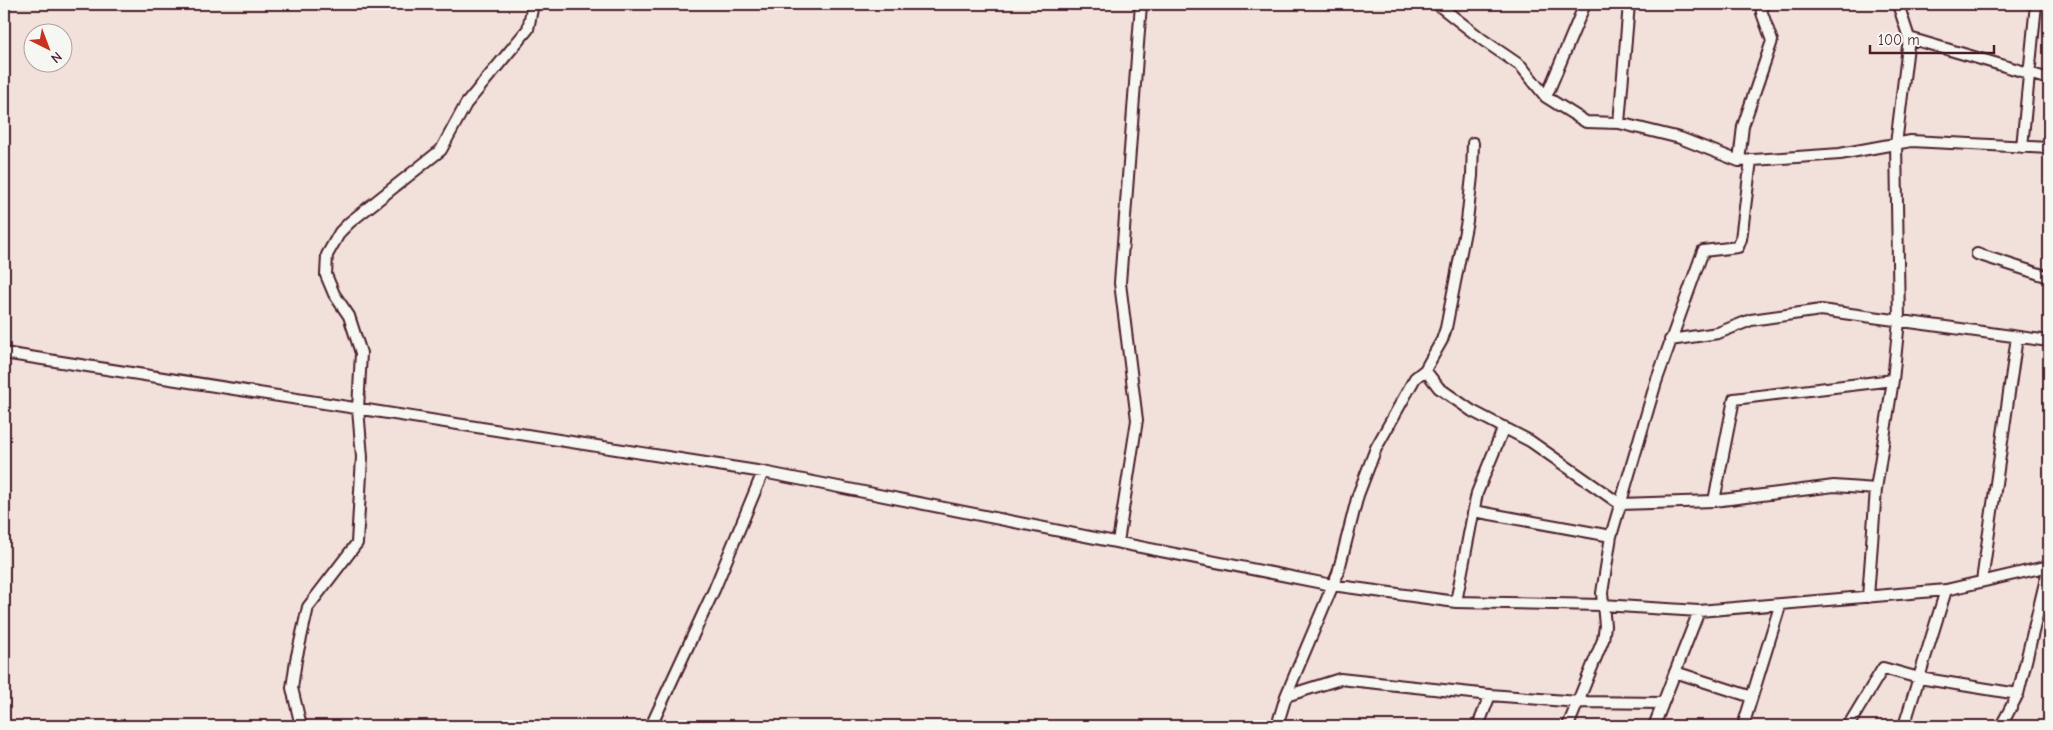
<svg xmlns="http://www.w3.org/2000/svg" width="2053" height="730" font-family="'Comic Neue',sans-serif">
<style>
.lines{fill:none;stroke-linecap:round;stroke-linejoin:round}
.minor-casing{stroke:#4a1f2b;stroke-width:14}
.minor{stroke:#f6f6f2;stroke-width:10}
</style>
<rect width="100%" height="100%" fill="#f2e1da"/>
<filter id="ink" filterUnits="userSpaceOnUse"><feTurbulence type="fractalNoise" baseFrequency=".02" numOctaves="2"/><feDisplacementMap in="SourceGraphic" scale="10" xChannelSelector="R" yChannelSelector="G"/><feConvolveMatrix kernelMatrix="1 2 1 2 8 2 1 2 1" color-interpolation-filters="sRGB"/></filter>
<g filter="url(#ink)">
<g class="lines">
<g class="minor-casing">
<path id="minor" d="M1437,4L1483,40L1521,66L1546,97L1586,122L1619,123L1680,138L1739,161L1840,154L1911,141L2049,148
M1898,4L1909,38L2049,79
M1546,97L1585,4
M1619,123L1629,4
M2022,147L2036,4
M1739,161L1743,126L1772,41L1762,13L1761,4
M1977,254L2049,277
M1670,340L1718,333L1751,320L1821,310L2049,341
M4,353L763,472L1332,585L1456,602L1602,605L1699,611L1946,590L2049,566
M1425,370L1439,388L1472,411L1530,441L1620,504L1714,501L1834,486L1876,489L1868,597
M1893,380L1899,321L1896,144L1909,38
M1714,501L1734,399L1893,380L1876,489
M1474,511L1611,536
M1118,542L1137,420L1120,283L1141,4
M1982,581L2017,337
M1456,602L1477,493L1504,427
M1675,672L1752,697
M1286,696L1340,679L1490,695
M301,726L292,688L296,660L308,607L357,543L362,457L358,409L361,353L349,316L334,294L326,275L327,255L340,232L350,222L441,150L466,104L528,29L533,4
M651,726L714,590L763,472
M1277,726L1286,696L1338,573L1358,495L1376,448L1415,378L1425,370L1442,340L1446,328L1467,221L1472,176L1473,143
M1478,726L1490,695L1578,702L1663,703
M1568,726L1603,640L1605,626L1602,593L1611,536L1656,382L1703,251L1738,247L1741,239L1751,160
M1654,726L1699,611
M1743,726L1780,606
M1848,726L1883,668L1919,678L2018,694
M1904,726L1946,590
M2001,726L2018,694L2049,566"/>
</g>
<use href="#minor" class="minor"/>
</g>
</g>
<rect width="2053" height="730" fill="none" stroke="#f6f6f2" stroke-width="20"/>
<rect x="10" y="10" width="2033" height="710" fill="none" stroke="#4a1f2b" stroke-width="2" filter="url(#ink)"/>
<g transform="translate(48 48) rotate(138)"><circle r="24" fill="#f6f6f2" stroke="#b1a0a2"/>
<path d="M0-4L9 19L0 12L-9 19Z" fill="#c8321e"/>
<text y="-8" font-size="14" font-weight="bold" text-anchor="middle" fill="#4a1f2b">N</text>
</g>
<path d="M1870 45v8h124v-8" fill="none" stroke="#4a1f2b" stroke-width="2.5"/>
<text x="1878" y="45" font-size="15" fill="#4a1f2b" stroke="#f6f6f2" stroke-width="4" paint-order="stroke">100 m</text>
</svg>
